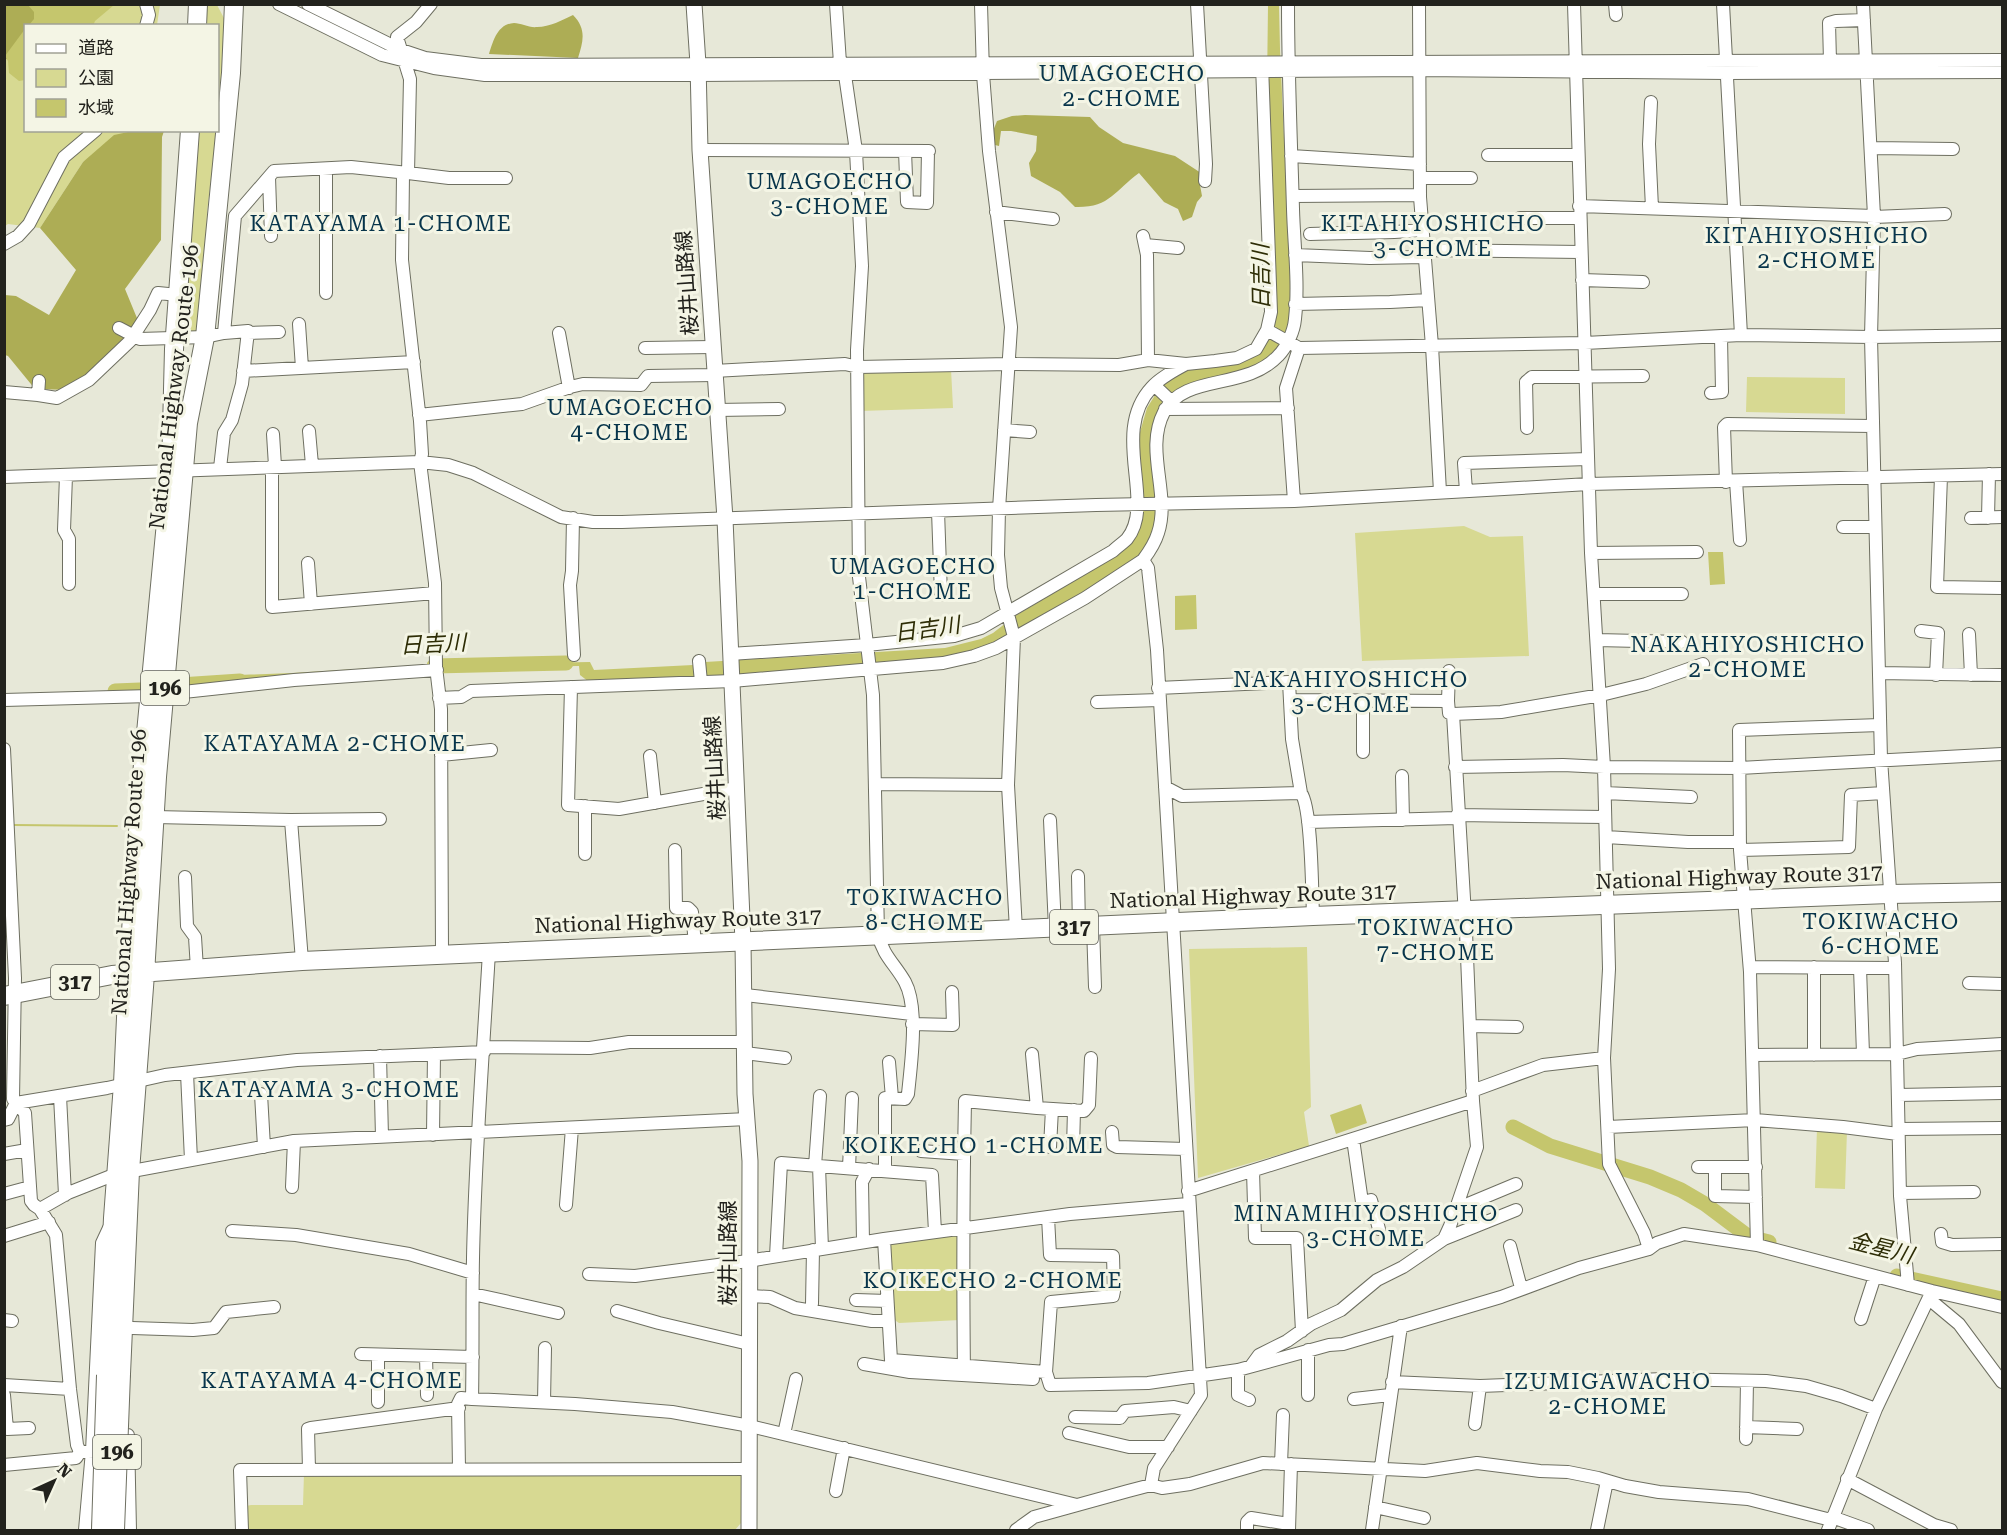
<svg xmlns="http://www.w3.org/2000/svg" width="2007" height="1535" font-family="'Roboto Serif','Noto Sans JP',serif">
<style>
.green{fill:#d7d992}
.forest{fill:#adad55}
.water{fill:#c5c66d}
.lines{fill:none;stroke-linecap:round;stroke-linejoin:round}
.stream{stroke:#c5c66d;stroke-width:2}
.river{stroke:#c5c66d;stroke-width:15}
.minor-casing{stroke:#6e6f61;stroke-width:14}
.major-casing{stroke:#6e6f61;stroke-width:17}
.highway-casing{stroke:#6e6f61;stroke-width:20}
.minor{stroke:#fff;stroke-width:12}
.major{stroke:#fff;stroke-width:15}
.highway{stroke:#fff;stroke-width:18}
.highway-bridge-casing{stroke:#6e6f61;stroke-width:20;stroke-linecap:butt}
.highway-bridge{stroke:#fff;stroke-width:18}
.labels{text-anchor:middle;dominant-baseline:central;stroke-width:6;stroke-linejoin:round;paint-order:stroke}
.shield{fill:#f4f5e5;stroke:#616159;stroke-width:1.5}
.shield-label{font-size:20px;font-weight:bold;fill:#22221d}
.street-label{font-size:21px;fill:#22221d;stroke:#f4f5e5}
.neighbourhood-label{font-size:22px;letter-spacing:1.5px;fill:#08354b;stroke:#f4f5e5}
.water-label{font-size:22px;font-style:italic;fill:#2e2d06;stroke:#f4f5e5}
</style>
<rect width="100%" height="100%" fill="#e7e8d8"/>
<path class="green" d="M5,5H160L157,25L26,26V130L133,131L83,162L40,228L8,224L5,226Z
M203,5H217L225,20L223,71L218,129V26H202Z
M193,131H217L207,212L203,319L198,337H188L178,326Z
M951,369L953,408L860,411L861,370Z
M1747,377L1845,378V414L1746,412Z
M1464,526L1490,537L1523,536L1529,656L1362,661L1355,533Z
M1307,947L1311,1107L1304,1112L1309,1146L1198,1178L1189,949Z
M1817,1128L1847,1131L1845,1189L1815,1188Z
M959,1233L960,1320L899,1323L893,1319L888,1242Z
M304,1473L741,1474V1523L735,1530H242L241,1507L251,1505H303Z"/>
<path class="forest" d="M5,5H39L36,25L26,26C25,42 19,52 5,60Z
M573,15C587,29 583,42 578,58L489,54C493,42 497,24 514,23C521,23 529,28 537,27C550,27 562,20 573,15Z
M1025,115L1090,117L1099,127L1123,143L1175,156L1201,173L1200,185L1202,196L1197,202L1192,217L1183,221L1178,209L1164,202L1139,173C1114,191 1110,208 1075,207L1060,192L1031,176L1029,163L1036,151L1037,136L1011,131H1001L999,146L995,145L993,131L997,121L1012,116Z
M133,131H164L162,137L161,240L125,289L139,323L123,341L71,390L35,389L8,356L5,355V295L16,296L49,315L76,270L40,228L83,162L114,135Z"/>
<path class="water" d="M28,5H114L95,21L93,26L29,25L34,19V12Z
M1268,5H1279L1280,49L1292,317L1282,345L1259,368L1214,379L1162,409L1157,530L1143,553L1086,592L992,646L948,660L744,676L589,682L580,675L579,666L427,668L190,684L189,680L239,675L292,673L420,665L590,662L594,670L693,665L705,662L945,648L981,639L993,633L1015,616L1117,555L1140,495V432L1147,408L1162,384L1189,368L1234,362L1274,330L1267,86Z
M25,29V80L19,81L9,73L8,61L5,56Z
M1708,552H1723L1725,584L1710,585Z
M1196,595L1197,629L1175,630V596Z
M1361,1104L1367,1123L1336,1134L1330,1115Z"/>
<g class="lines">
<path class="stream" d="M14,825L117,826"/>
<path class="river" d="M434,666L566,663
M180,685L240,681
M115,691L140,690
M1513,1127L1550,1146L1650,1177L1681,1190L1705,1204L1749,1237L1769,1242
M1897,1276L2002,1299"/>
<g class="minor-casing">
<path id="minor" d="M279,4L382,55L434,68L485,75H698L1420,70L1727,73L2002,72
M308,4L401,50L425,58L481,65L2002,60
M836,4L840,63
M981,4L983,74L989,151L1011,327L999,509L998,555L1001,588L1014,637L1008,785L1016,930
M1197,4L1206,164L1205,181
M1419,4L1420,197L1432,346L1440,492
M1574,4L1591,553L1604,767L1609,969L1604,1058L1609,1164L1644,1233L1649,1249
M1615,4L1616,15
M1723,4L1741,335
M1863,4L1874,216L1871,337L1881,759L1895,963L1900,1196L1908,1285
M146,26L149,15L146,4
M1830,61L1829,23L1836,21L1864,20
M844,68L856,151L862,266L857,350L859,577L873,695L878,934C883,956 895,964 905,982C919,1008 911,1064 908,1094L905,1099L885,1098V1170
M1651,102L1649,144L1652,208
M1871,148L1953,149
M700,150L929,151
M905,151L907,202L927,203L928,151
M1488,155H1578
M1291,156L1420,164
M326,169V293
M408,173L449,178H506
M403,174L402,260L420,421L422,454L420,462L435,583L436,667L441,709L442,954
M269,177L271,236
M1420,178H1471
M1293,196L1420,195
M1579,206L1874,216
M996,212L1053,219
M1874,217L1945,214
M1520,218H1580
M1310,234C1347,232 1385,234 1422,230
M1143,236L1147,255L1148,360
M4,244L18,236L29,224L64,157L96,130
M1145,245L1178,248
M1424,250L1581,252
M1295,255L1370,258L1425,257
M1582,280L1643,282
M1295,304L1390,302L1428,300
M299,324L302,368
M119,328L140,339L205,337L224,333L235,216L274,171L351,167L408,173L410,79L397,37L416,22L431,4
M1267,330L1299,348L1585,343L1741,335L1871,337L2002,335
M248,333L279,332
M559,333L569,388
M645,348L712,347
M243,371L414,362
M714,371L845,364L858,367L1009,364L1119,365L1148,360L1186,364L1215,361L1237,358L1256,349L1267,330L1271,312L1262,65
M1154,385L1171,401
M4,392L38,395L39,381
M1711,393L1722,392L1721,336
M38,395L57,398L89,380L130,341L150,310L158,293L178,295
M1165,409L1288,408
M717,410L779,409
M419,415L522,404L570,387L583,384L641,385L648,376L714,375
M1527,428L1526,382L1532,377L1643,376
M1004,430L1030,432
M309,431L312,465
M273,434L275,466
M272,466V607L435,593
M220,468L224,433L232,420L242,384L248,331L224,333
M66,476L64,530L69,539V584
M1941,476L1937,587L2002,588
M4,477L420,462L448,465L473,473L561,517L593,522H622L1096,505L1294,501L1589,484L2002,474
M1736,481L1740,540
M1726,482L1724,427L1727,424L1873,426
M1466,491L1464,463L1588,459
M1294,501L1286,388L1299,348
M938,511L941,595
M573,518L572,571L570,585L574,655
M1971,518L2002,517
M1988,518L1989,474
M1843,527H1875
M1591,553L1697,552
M308,563L311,604
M1594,594H1682
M1921,631L1938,633L1936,675
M1969,634L1971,675
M1597,640L1682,642
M730,654L867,645L954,636L981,628L1113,551C1117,547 1123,543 1127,539C1157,502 1109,433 1152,387C1161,377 1175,370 1186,364
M699,661L701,682
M1879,673L2002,675
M571,687L568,805L619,809L737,788
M1158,688L1289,682L1292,739L1301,793C1312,808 1312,893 1313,916
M165,694L294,680L437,670
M439,698L461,697L471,691L732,681L943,663L974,656L996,648L1085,598L1143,560
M4,700L150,696
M1291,700L1448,701L1449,671
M1097,702L1159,700
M1453,714L1501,712L1601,695L1646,684L1703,664
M4,749L15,978L13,1099L25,1113L31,1201L34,1205L40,1209L56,1235L70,1389L77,1445L80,1452L111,1451
M1363,752V701
M441,755L491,750
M650,756L655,803
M1455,767L1563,765L1604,767L1740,768L2002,754
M1402,776L1403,820
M876,784L1008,785
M1165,787L1182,796L1301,793
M1605,793L1691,797
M1457,815L1605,817
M155,817L291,820
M1050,820L1055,928
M1308,822L1457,818
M1606,837L1688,842H1740
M675,850L676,908H688L692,912L695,944
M1740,850L1849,847L1851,795L1883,793
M585,854V806
M1078,876L1079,927
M185,877L187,926L195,937L197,969
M1093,926L1095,987
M489,952C483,1054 475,1156 473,1258C472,1305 473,1352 472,1399L575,1404L672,1412L750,1426L1077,1505
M302,961L291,820L380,819
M1750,967L1895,968
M1860,968L1863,1054
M1969,983L2002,984
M745,995L912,1014
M912,1024L953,1025L952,992
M1470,1026L1517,1027
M484,1047L590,1048L629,1042H745
M745,1053L785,1058
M1753,1055L1897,1054L1917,1049L2002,1044
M1814,1055V967
M380,1056L382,1137
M889,1062L892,1098
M187,1073L191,1160
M1472,1091L1543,1065L1604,1058
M261,1094L264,1147
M1898,1095L2002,1093
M60,1096L65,1195
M1037,1108L1084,1111L1089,1105L1091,1058
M4,1120L8,1119L16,1103L107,1088L165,1075L297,1060L484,1052
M1608,1127L1755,1120L1843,1127L1898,1134
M1899,1129L2002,1128
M1112,1132L1113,1145L1117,1147L1186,1149
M433,1135L434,1054
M1353,1139L1362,1202L1371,1200L1379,1229
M1050,1147L1052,1109
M1073,1148L1074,1110
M921,1151L964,1154
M4,1154L27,1150
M815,1166L820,1096
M819,1166L822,1249
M1698,1167H1756
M1715,1167V1196L1756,1197
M849,1168L852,1098
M1253,1171L1255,1238H1297L1302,1331
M292,1187L294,1141
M1188,1191L1473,1101
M1900,1193L1974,1192
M4,1194L30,1187
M566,1205L572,1128
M40,1209L68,1193L116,1174L294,1141L747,1119
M1456,1209L1516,1184
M232,1231L296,1235L409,1254L473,1273
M1941,1234L1942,1242L1952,1245L2002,1244
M4,1236L49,1222
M884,1239L891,1360L1046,1372L1050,1385L1148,1383L1238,1370L1329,1345L1343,1344L1501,1297L1579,1268L1649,1249L1657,1243L1684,1234L1757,1245L1932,1291L2002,1307
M1444,1239L1516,1210
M863,1242L862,1182L869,1169
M1757,1245L1750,972L1740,850L1739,730L1880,725
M1510,1246L1521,1288
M776,1256L781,1163L932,1175L935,1232
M589,1274L635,1276L748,1261L884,1239L1070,1214L1188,1204
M473,1294L558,1313
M749,1296L770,1297L795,1308L872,1321H888
M1929,1299L1959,1324L2002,1382
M856,1300L887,1301
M812,1304L813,1250
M617,1311L659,1323L749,1344
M1861,1319L1875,1276
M4,1320L12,1321
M132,1328L193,1330L214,1328L226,1312L274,1307
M361,1354L473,1357
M378,1355V1402
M426,1356L427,1395
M864,1364L910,1372L1033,1379
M1251,1366L1259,1355L1287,1341L1311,1324L1341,1310L1377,1280L1403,1267L1444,1239L1450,1226L1477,1147L1473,1101L1466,932L1453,714L1449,713L1448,701
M1238,1370V1395L1249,1400
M1046,1372L1051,1302L1113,1296L1114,1291L1113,1256L1050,1255L1048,1217
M964,1375C963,1284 963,1193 965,1101L1037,1108L1032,1054
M1392,1382L1480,1386L1664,1379L1766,1381L1806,1386L1841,1396L1876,1409
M4,1385L70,1389
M4,1395L7,1429L29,1428
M1308,1395V1350
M1354,1399L1390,1395
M544,1402L545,1348
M1075,1417L1120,1418L1125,1411L1174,1407L1191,1411
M1475,1424L1480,1386
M1746,1427L1797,1429
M1069,1433L1129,1447H1168
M784,1434L796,1379
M128,1435L130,1530
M1746,1439L1747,1381
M1281,1464L1283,1415
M4,1465L76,1458L80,1452
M459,1469L458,1404L461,1398L472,1399
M309,1470L308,1429L311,1428L459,1408
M1847,1479L1934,1525L1951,1530
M1151,1485L1154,1468L1201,1395L1157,650L1148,568L1143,560C1149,552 1155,543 1158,533C1171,494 1144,450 1164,412C1184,373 1245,391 1278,356C1287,347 1294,331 1295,319C1299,283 1294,245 1293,209C1291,141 1288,73 1288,4
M836,1491L844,1448
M1375,1507L1424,1518
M1832,1517L1868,1530
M85,1530L92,1451L102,1243L109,1228
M242,1530L240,1470L750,1469
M1016,1530L1034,1517L1128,1491L1151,1485L1162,1488L1190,1484L1263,1463L1425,1471L1477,1463L1540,1471L1568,1472L1598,1478L1625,1486L1659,1492L1748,1499L1831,1520
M1247,1530V1522L1251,1518L1289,1524
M1289,1530L1291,1464
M1372,1530L1401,1326
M1597,1530L1607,1481
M1828,1530L1876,1409L1932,1291"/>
</g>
<g class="major-casing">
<path id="major" d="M694,4L698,64L700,150L725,519L743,942L745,1094L750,1161L749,1530"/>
</g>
<g class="highway-casing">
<path id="highway" d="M197,26L198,4
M4,996L112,975L302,961L1313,916L1889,894L2002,892
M121,1374L130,1171L145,974L157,777L188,423L205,337L231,73L234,4
M106,1375L113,1218L123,1084L128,974L142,775L171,470L174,349L190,130"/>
</g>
<use href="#minor" class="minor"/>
<use href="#major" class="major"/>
<use href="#highway" class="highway"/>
<g class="highway-bridge-casing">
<path id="highway-bridge" d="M101,1530L106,1375
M115,1530L121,1374"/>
</g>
<use href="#highway-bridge" class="highway-bridge"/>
</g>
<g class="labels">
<g class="shield">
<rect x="141" y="671" width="48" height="34" rx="4.5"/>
<rect x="1050" y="910" width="48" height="34" rx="4.5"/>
<rect x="51" y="965" width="48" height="34" rx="4.5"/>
<rect x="93" y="1435" width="48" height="34" rx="4.5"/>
</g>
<g class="shield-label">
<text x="165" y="688">196</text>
<text x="1074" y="927">317</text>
<text x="75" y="982">317</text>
<text x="117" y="1452">196</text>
</g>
<g class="street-label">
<text transform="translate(687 283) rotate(-94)">桜井山路線</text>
<text transform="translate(174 387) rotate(-83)">National Highway Route 196</text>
<text transform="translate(715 768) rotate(-93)">桜井山路線</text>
<text transform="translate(129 872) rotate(-86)">National Highway Route 196</text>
<text transform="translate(1739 877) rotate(-2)">National Highway Route 317</text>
<text transform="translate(1253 896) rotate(-2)">National Highway Route 317</text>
<text transform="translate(678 921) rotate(-2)">National Highway Route 317</text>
<text transform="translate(728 1253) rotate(-90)">桜井山路線</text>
</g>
<g class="neighbourhood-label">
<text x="1122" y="73">UMAGOECHO<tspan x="1122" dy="25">2-CHOME</tspan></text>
<text x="830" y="181">UMAGOECHO<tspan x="830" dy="25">3-CHOME</tspan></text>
<text x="381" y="223">KATAYAMA 1-CHOME</text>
<text x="1433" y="223">KITAHIYOSHICHO<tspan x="1433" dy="25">3-CHOME</tspan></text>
<text x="1817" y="235">KITAHIYOSHICHO<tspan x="1817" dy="25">2-CHOME</tspan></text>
<text x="630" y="407">UMAGOECHO<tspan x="630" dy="25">4-CHOME</tspan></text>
<text x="913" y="566">UMAGOECHO<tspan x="913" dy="25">1-CHOME</tspan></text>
<text x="1748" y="644">NAKAHIYOSHICHO<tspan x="1748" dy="25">2-CHOME</tspan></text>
<text x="1351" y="679">NAKAHIYOSHICHO<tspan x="1351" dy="25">3-CHOME</tspan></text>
<text x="335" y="743">KATAYAMA 2-CHOME</text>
<text x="925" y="897">TOKIWACHO<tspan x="925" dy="25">8-CHOME</tspan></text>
<text x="1881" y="921">TOKIWACHO<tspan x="1881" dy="25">6-CHOME</tspan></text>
<text x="1436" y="927">TOKIWACHO<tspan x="1436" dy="25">7-CHOME</tspan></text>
<text x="329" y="1089">KATAYAMA 3-CHOME</text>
<text x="974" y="1145">KOIKECHO 1-CHOME</text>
<text x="1366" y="1213">MINAMIHIYOSHICHO<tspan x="1366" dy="25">3-CHOME</tspan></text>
<text x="993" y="1280">KOIKECHO 2-CHOME</text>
<text x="332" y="1380">KATAYAMA 4-CHOME</text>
<text x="1608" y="1381">IZUMIGAWACHO<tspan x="1608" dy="25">2-CHOME</tspan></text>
</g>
<g class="water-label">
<text transform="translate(1261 277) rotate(-91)">日吉川</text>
<text transform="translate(927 629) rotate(-8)">日吉川</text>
<text transform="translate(433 644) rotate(-3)">日吉川</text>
<text transform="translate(1881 1248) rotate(14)">金星川</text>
</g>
</g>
<rect width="2007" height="1535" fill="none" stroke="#22221d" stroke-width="12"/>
<rect x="24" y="24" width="195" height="108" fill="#f4f5e5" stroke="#a0a195" stroke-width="1.5"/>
<rect x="36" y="44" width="30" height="9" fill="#ffffff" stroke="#a0a195" stroke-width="1.5"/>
<text x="78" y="54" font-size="18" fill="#22221d">道路</text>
<rect x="36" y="69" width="30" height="18" fill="#d7d992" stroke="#a0a195" stroke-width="1.5"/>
<text x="78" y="84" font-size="18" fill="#22221d">公園</text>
<rect x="36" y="99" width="30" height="18" fill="#c5c66d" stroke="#a0a195" stroke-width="1.5"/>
<text x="78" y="114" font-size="18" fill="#22221d">水域</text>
<g transform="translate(54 1481) rotate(45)" stroke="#f4f5e5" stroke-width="4.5" paint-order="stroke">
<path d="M0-4.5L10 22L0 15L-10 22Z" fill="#22221d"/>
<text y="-9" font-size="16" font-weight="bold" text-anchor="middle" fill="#22221d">N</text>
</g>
</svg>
